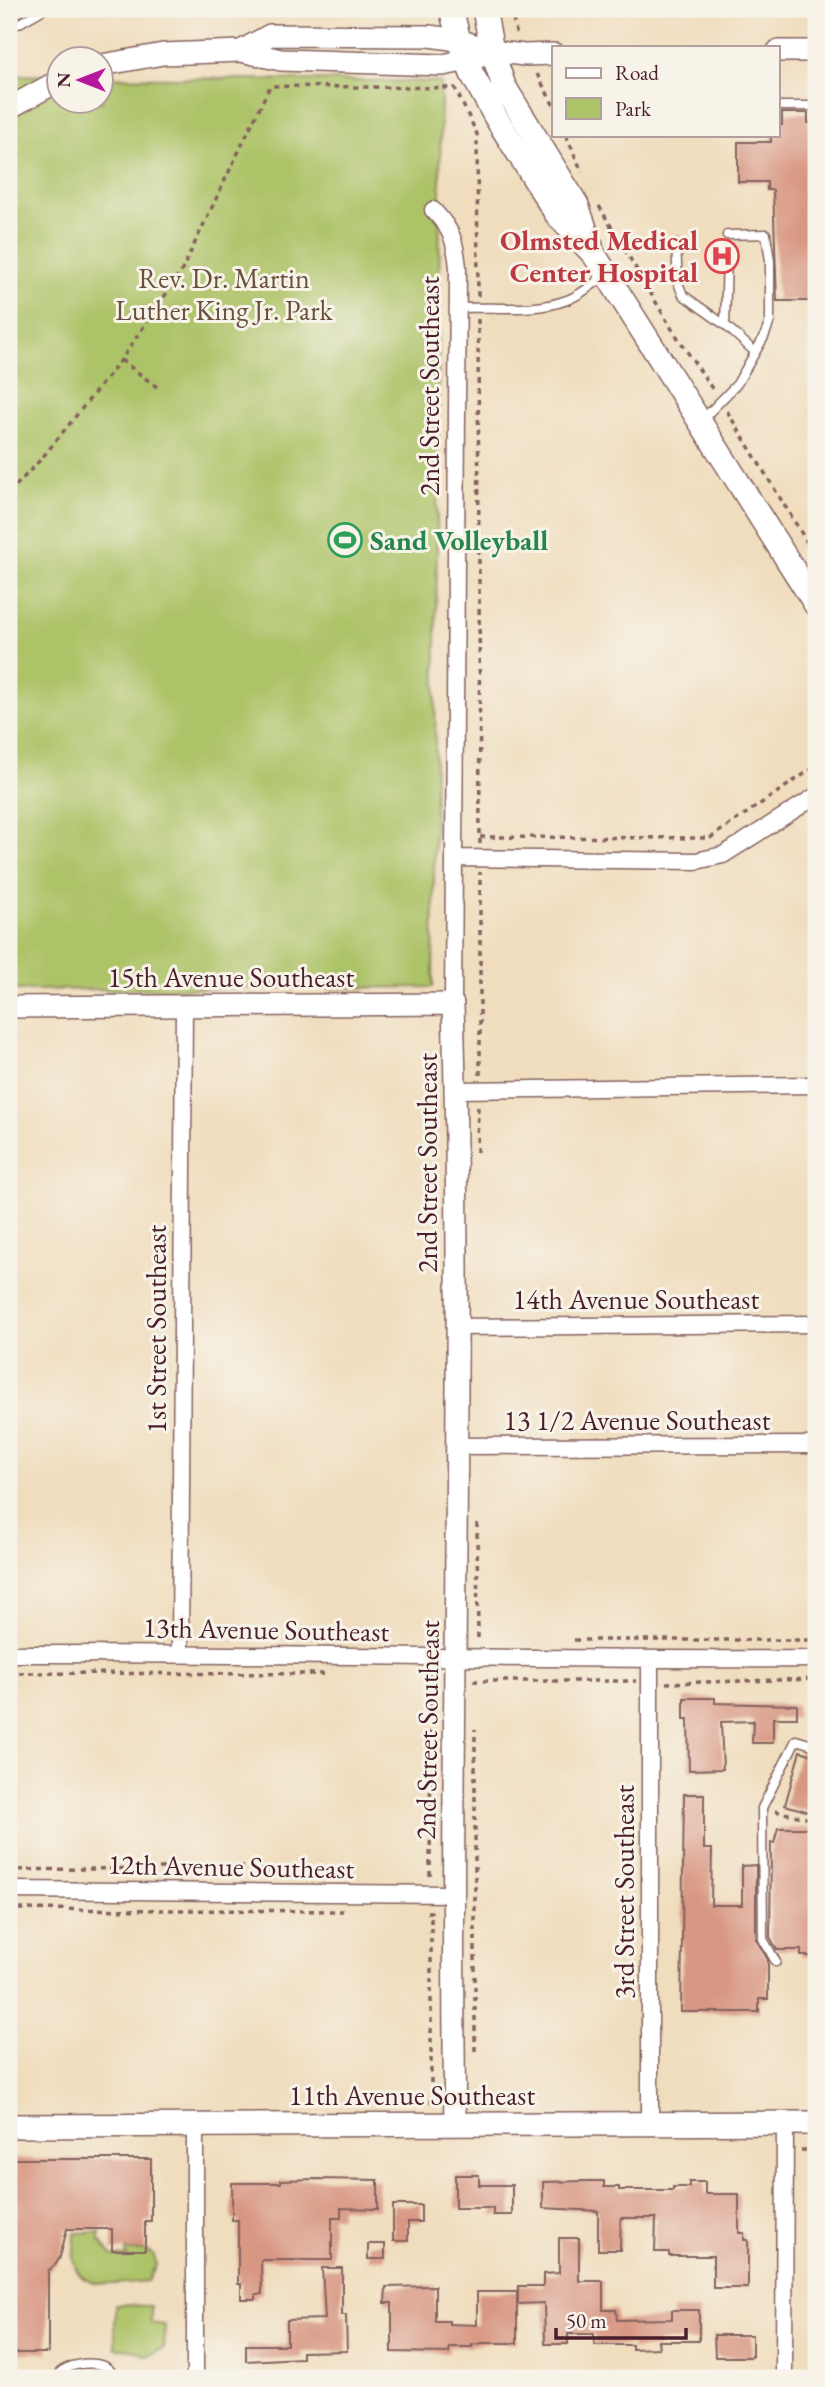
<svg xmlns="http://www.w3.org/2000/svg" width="825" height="2387" font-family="'EB Garamond',serif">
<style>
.green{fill:#adc368;stroke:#7c714a;stroke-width:2}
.building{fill:#d89783}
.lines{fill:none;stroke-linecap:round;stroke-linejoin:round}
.service-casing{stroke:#84625e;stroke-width:11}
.minor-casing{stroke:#84625e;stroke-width:19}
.tertiary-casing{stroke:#84625e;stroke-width:24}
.secondary-casing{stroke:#84625e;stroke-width:26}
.path{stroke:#84625e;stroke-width:3.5;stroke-dasharray:5 5;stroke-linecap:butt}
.service{stroke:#fff;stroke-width:8}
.minor{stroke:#fff;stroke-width:16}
.tertiary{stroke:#fff;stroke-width:21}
.secondary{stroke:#fff;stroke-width:23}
.labels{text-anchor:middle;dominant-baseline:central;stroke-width:6;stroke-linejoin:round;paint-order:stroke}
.health-label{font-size:28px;font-weight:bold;fill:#be3a42;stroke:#f7f3e8;text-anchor:end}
.park-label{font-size:28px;fill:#68503d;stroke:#f7f3e8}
.street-label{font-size:28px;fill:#4a1f2b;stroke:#f7f3e8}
.leisure-label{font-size:28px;font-weight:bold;fill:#27864d;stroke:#f7f3e8;text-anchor:start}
</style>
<rect width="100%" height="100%" fill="#f7f3e8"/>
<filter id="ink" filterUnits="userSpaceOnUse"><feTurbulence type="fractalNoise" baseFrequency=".0143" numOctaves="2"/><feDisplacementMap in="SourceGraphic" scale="14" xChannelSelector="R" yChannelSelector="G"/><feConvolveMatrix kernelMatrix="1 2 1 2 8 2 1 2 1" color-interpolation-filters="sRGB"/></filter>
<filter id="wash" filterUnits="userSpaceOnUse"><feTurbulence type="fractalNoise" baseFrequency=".00686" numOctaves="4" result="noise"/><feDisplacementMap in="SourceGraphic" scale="28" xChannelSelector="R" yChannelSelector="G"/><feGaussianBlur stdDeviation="1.57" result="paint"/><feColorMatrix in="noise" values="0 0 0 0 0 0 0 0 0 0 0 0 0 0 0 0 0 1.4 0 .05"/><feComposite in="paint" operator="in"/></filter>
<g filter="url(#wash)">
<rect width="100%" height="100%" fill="#f0ddbe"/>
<path class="green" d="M9,75L59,76L60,102H102V77L441,82L433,987L9,990Z
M100,2232V2241L112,2256L127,2257L126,2251H147L154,2256L156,2265L148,2281C125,2282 79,2295 74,2261C73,2252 75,2242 75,2233Z
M115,2305L151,2306V2323L165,2325L164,2348L148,2356L137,2351L115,2348Z"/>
<g id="blocks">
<path class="building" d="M782,113H808V123H816V301H777L773,190H767V182H738V142H771V135H778V125H782Z
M684,1698H715V1703L797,1705V1718H773V1743H752L753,1721L721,1722L723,1769L689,1770L688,1719H684Z
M800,1751L816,1756V1814L785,1805Z
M684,1794H704V1849H712L711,1905H742V1866L756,1865V1939L768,1960V1999H759V2012H681Z
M778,1828H816V1956H801V1950H777L770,1937L771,1843H774Z
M9,2159H151V2221H145V2250H112V2229H67L60,2257L56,2264L48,2271V2353H9Z
M455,2175H479V2185H512V2215H493V2208H455Z
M317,2179L378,2180V2209L341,2208V2217H332V2260H261L262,2294H256V2299H241V2284H238V2220H232V2183H281V2180Z
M589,2181H604V2187H619V2190H673V2187H689V2182H705V2194H739V2233H744V2240H748V2288H713V2256H669V2252H655L656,2218H621L620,2250H598V2211L543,2208V2182Z
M393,2205H421V2222H408V2241H393Z
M559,2238H579V2281H603V2310H616L617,2320L672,2319V2310H699V2341H658L659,2348L632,2349V2345H594V2334H568V2344H545L544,2303L518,2304V2286H543V2274L559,2273Z
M368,2244H385V2259H368Z
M322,2268H342V2315H346L347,2351L302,2352V2358L246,2361V2345H287V2320L325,2319Z
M435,2286V2321H449V2324L477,2325V2292H517V2343H482L472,2345V2347H449V2353L392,2352V2303H385L386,2287Z
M714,2335H752V2357H715Z"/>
</g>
</g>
<g filter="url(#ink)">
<use href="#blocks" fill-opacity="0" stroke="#84625e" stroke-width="2"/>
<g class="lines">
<g class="service-casing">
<path id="service" d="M9,29L44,9
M778,106H816
M676,244L678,283L683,295L725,325L755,352
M457,308C493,306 533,313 567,300C581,295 592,285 604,276
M725,325L727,256
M701,421L737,384L764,337L770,321V261L766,234L727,235
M776,1962L763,1939L762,1808L796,1740L816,1746
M56,2378C62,2364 91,2361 104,2366C109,2368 113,2374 117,2378"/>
</g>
<g class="minor-casing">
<path id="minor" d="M433,210C452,230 455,240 458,267L453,1004
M454,858L696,861L723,855L816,796
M455,1090L816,1085
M456,1327L816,1324
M457,1446L816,1445
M180,1653L184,1005
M9,1654C278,1653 547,1661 816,1659
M650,1660V2124
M9,1890L453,1894
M195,2378V2125
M784,2378L785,2123"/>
</g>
<g class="tertiary-casing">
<path id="tertiary" d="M241,51L270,35L429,36L459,40L492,51L524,55L554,54
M778,51H816
M102,65L163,54L241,51L281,60L443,65L468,60L492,51
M9,108L60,80
M9,1007L453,1004C464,1377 449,1751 455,2124"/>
</g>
<g class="secondary-casing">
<path id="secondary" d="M451,9L459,40L472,74L495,116L557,215L595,256L816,605
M484,9L492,51L504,86L577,205L591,246
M9,2126L816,2123"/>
</g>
<path class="path" d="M511,9L517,37
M537,74L554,106
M566,135L582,172
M599,206L670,326L713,390
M478,319L480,844
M121,360L161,390
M727,411L816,557
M9,493L42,458L121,360L181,272L270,86L455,88L477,134L478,298
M9,554L16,566
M480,837L710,838L816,766
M480,1075V872
M477,1152L478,1103
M477,1523L478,1642
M574,1640H816
M9,1673L326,1674
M428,1674H431L430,1878
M475,1683V1681H636
M666,1683L816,1679
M775,1811L816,1820
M9,1870L246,1867L289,1875
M9,1909L343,1911
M427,1912H431V2107
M475,2051V1729
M801,2150H816"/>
<use href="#service" class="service"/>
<use href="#minor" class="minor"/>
<use href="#tertiary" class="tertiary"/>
<use href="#secondary" class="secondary"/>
</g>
</g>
<defs>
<g id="hospital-ring" transform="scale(1.75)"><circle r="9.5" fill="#f7f3e8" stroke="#e0444e" stroke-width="1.5"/><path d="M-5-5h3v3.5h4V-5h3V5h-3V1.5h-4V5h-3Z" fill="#e0444e"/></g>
<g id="stadium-ring" transform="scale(1.75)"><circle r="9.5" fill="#f7f3e8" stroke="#2e9e5b" stroke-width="1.5"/><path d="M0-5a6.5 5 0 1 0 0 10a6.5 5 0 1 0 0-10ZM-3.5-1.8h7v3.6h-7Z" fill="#2e9e5b"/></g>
</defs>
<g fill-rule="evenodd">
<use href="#hospital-ring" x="722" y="256"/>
<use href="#stadium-ring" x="345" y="540"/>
</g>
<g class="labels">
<g class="health-label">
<text x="698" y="240">Olmsted Medical<tspan x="698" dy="32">Center Hospital</tspan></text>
</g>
<g class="park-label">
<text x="224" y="278">Rev. Dr. Martin<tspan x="224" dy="32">Luther King Jr. Park</tspan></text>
</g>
<g class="street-label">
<text transform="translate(429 386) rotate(-90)">2nd Street Southeast</text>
<text x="231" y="977">15th Avenue Southeast</text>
<text transform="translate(427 1163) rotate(-90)">2nd Street Southeast</text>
<text x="636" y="1299">14th Avenue Southeast</text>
<text transform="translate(156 1329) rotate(-90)">1st Street Southeast</text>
<text x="637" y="1420">13 1/2 Avenue Southeast</text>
<text transform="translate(266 1629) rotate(1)">13th Avenue Southeast</text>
<text transform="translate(427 1730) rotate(-89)">2nd Street Southeast</text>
<text transform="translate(231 1866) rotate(1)">12th Avenue Southeast</text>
<text transform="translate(624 1892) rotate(-90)">3rd Street Southeast</text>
<text x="412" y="2095">11th Avenue Southeast</text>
</g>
<g class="leisure-label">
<text x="370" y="540">Sand Volleyball</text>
</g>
</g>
<rect width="825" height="2387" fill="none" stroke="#f7f3e8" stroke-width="35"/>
<rect x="552" y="46" width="228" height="91" fill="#f7f3e8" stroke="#b29e9c" stroke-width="2"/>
<rect x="566" y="68" width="35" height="10" fill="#ffffff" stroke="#b29e9c" stroke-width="2"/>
<text x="615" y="80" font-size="21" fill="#4a1f2b">Road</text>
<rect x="566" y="98" width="35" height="21" fill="#adc368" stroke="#b29e9c" stroke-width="2"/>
<text x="615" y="116" font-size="21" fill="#4a1f2b">Park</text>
<g transform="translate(80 80) rotate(270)"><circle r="33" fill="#f7f3e8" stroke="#b29e9c" stroke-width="2"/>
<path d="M0-5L12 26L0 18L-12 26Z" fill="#b5179e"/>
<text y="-10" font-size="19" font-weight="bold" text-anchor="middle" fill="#4a1f2b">N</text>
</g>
<path d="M556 2328v10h130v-10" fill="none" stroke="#4a1f2b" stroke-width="3.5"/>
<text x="566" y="2328" font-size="21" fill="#4a1f2b" stroke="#f7f3e8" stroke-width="5" paint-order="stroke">50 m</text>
</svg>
